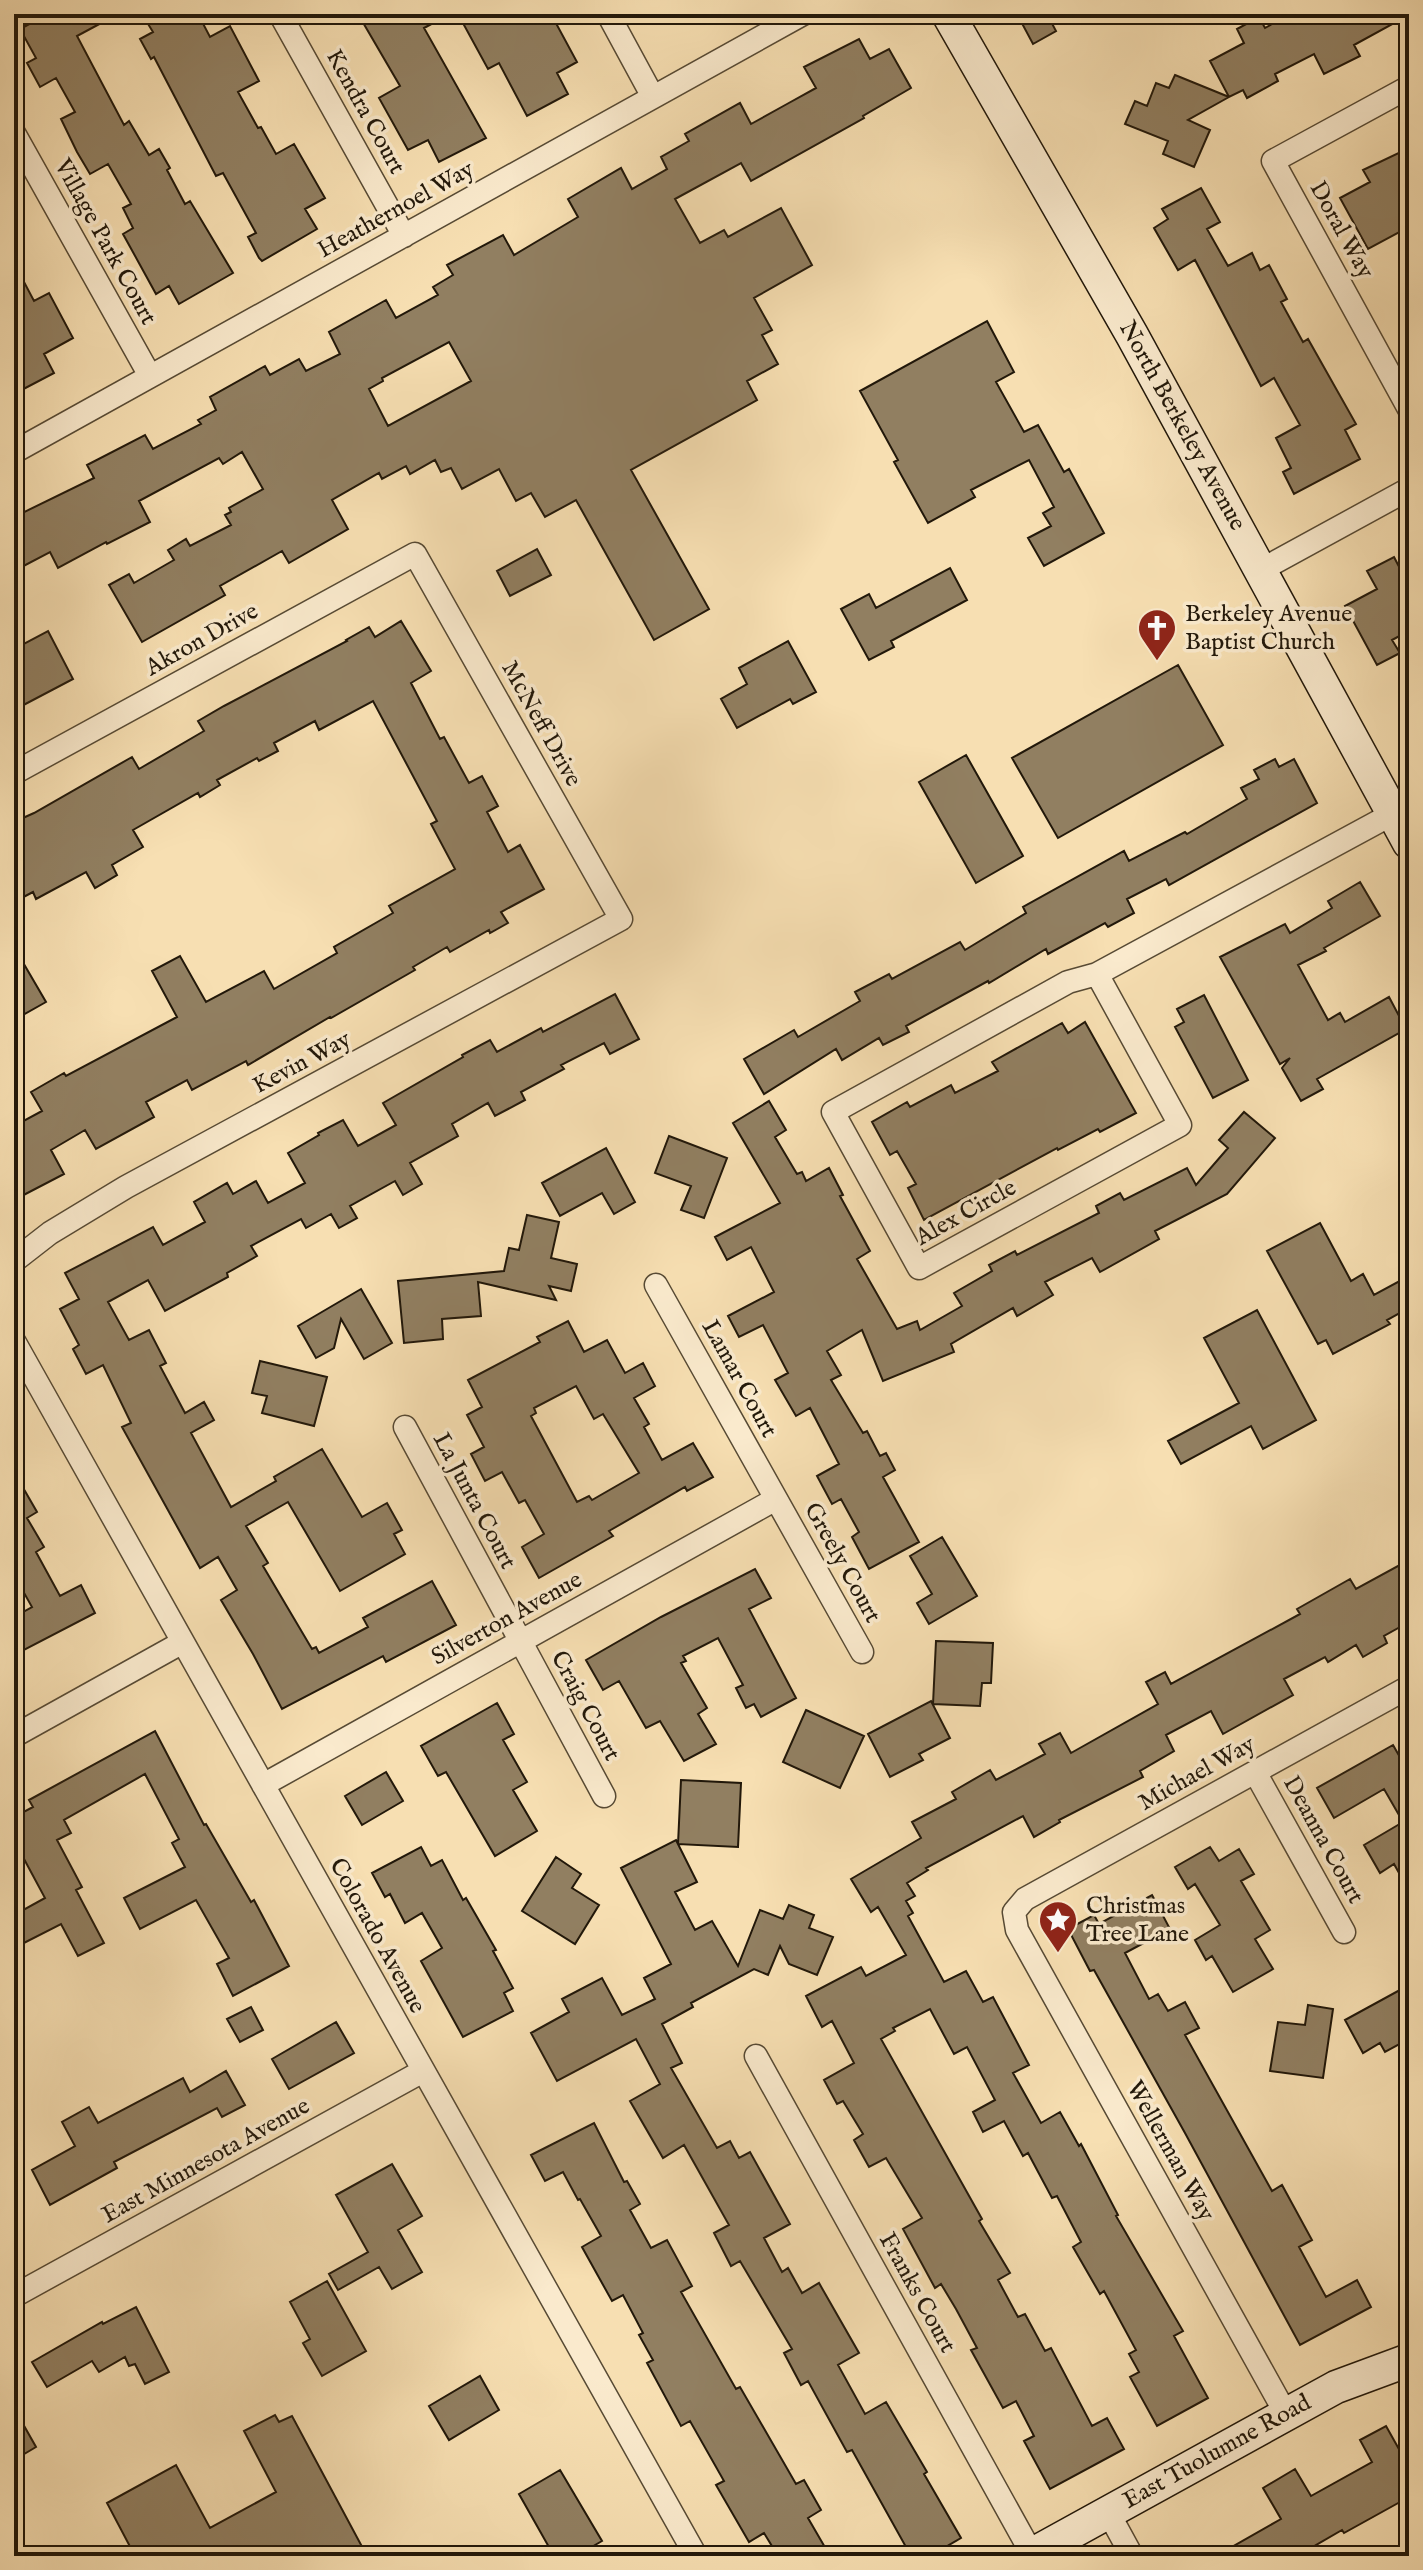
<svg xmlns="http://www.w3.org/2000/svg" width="1423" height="2570" font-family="'IM FELL English',serif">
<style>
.building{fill:#917f61;stroke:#22180a;stroke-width:2;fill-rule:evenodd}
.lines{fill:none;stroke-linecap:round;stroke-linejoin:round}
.street-casing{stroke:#574a34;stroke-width:25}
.secondary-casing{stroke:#22180a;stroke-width:35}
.street{stroke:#faeacd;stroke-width:22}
.secondary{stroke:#faeacd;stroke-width:32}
.labels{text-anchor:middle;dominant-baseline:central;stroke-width:7;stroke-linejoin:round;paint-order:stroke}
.street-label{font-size:24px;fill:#22180a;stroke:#faeacd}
.poi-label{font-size:24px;fill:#22180a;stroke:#faeacd;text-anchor:start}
</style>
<rect width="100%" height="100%" fill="#f7dfb2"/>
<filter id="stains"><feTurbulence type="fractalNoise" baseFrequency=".0025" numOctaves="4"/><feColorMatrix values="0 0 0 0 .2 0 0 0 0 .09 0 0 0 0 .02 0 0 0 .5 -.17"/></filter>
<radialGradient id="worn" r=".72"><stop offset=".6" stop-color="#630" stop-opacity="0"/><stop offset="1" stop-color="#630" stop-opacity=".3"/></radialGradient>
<path class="building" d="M48,14H118L77,36L124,125L129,121L149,155L159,149L170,168L167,170L185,204L190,201L233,273L179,304L169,286L156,294L123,234L133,228L123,208L131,204L108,164L90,174L77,152L61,119L75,112L56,78L40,87L27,63L36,58L20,29Z
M142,14H198L210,37L230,26L259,81L238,92L258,128L261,127L276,154L294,144L325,198L305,209L317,229L262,261L259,258L248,237L256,233L223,173L216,176L154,57L151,59L140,39L153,32Z
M358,14H450L424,28L486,138L439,162L428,140L408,150L379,98L400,86Z
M458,14H551L577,62L557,73L568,94L527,116L499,63L488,69Z
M1017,14H1047L1056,31L1033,44Z
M1290,14H1409V15L1354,45L1360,56L1324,74L1314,54L1275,74L1278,81L1247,98L1243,90L1229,97L1210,61L1244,43L1237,29L1259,17L1265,28Z
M859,39L870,59L889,49L911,88L863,116L864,118L751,181L741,163L675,199L700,243L724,230L728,237L781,208L812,265L754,298L772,330L762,335L778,364L747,381L757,400L631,470L709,609L654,640L576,500L545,517L531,493L516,501L499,469L462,489L451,468L441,472L435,460L410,474L406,466L382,479L379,473L332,500L348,529L289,563L282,551L220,586L225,595L142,642L109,585L129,574L134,583L174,560L168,550L186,539L190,546L231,525L225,515L231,512L229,508L263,489L242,452L223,464L219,458L139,501L150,522L107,544L106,542L58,568L50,552L14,571V517L94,478L87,465L145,435L153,449L201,424L198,420L216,410L210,397L265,366L270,375L299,359L306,371L340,354L329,332L386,300L396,318L438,295L433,287L453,275L447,265L503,235L514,255L578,217L568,199L621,168L632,189L667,169L661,157L689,141L685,134L740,103L751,124L787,104L816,88L804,67ZM449,342L471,381L388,426L369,389L383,381L382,378Z
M1175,75L1229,97L1188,120L1210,130L1194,167L1163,154L1168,141L1125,124L1135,101L1147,106L1156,83L1169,88Z
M1409,148V227L1368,249L1340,198L1370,182L1363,170Z
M1201,188L1220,222L1207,229L1228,266L1252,253L1260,270L1269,265L1287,299L1281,302L1303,342L1308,339L1356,424L1345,430L1360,459L1294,494L1283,472L1291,468L1276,438L1300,425L1274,378L1261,386L1195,260L1178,270L1154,228L1168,219L1162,209Z
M14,263L34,301L49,293L73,338L44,354L54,373L14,394Z
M987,321L1014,372L996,382L1024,432L1038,425L1064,472L1069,469L1104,533L1044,566L1028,538L1051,526L1043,513L1054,507L1029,460L971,490L975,497L928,523L894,462L898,460L860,391Z
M537,549L551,575L510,596L497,571Z
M1394,557L1409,586V631L1392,640L1400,653L1377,665L1345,606L1377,589L1367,571Z
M950,568L967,600L891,641L894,647L869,660L841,609L869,594L876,608Z
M401,621L431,671L411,683L440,739L444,737L469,783L482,776L498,806L487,812L508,852L520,845L544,889L501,912L508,923L490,933L489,930L450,952L447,947L413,967L415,970L331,1018L330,1017L248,1065L246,1061L192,1090L187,1080L146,1102L154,1117L96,1149L85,1130L51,1150L64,1174L14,1200V1126L42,1111L31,1092L64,1073L66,1076L177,1017L152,971L180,956L206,1002L264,971L274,989L337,953L334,947L393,913L389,906L455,869L431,824L437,821L373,701L319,730L315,721L274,743L278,751L259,761L257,758L217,780L220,785L200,797L198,793L133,830L143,847L112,865L117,875L95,888L86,872L36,899L33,892L14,902V850L21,846L14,832V822L34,813L132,757L139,769L204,731L198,721L224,706L347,641L346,640L369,627L375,637Z
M48,631L73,679L14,710V649Z
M788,641L816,692L793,704L790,699L737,728L721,699L747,684L739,668Z
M1178,665L1223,745L1058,838L1012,758Z
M966,755L1023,856L976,883L919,782Z
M1275,759L1279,767L1294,759L1317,803L1169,885L1166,879L1127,899L1134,913L1108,927L1105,923L1048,954L1046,949L989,983L988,981L906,1026L909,1032L883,1045L879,1038L842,1060L836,1049L764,1094L744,1059L794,1030L798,1037L860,1001L855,992L889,974L892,979L960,942L965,950L1026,913L1023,907L1124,851L1129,861L1185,832L1187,834L1247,799L1241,788L1259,779L1254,770Z
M1360,882L1380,916L1324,948L1326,951L1298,965L1328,1020L1340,1013L1345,1022L1389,997L1406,1029L1317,1079L1323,1089L1301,1101L1282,1068L1290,1058L1280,1064L1220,957L1285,924L1290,933L1332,908L1328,901Z
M14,947L46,1002L14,1020Z
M615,994L639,1039L610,1054L604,1043L561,1065L564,1069L521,1092L525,1100L495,1116L488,1103L452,1124L458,1136L410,1163L422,1184L403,1195L395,1181L350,1206L357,1218L339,1228L331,1214L306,1228L301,1219L251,1246L257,1256L227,1273L228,1277L165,1311L148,1280L108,1302L129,1340L149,1330L166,1363L160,1366L185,1413L204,1402L214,1420L191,1433L231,1507L276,1481L274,1477L322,1449L362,1517L387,1503L402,1530L394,1534L405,1554L340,1591L288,1502L246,1526L268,1563L263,1566L312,1649L316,1647L319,1653L368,1627L363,1618L432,1581L456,1625L386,1662L383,1656L282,1709L253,1654L221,1600L237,1590L218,1557L200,1568L122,1427L131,1423L103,1365L86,1374L73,1349L79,1345L60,1309L79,1299L65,1273L153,1227L163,1245L205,1222L194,1202L227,1183L233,1194L256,1181L268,1203L305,1183L288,1153L319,1135L318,1133L343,1120L358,1146L396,1125L383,1103L463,1057L462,1055L490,1040L497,1052L541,1028L543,1032Z
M1204,995L1248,1080L1213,1098L1175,1027L1184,1022L1177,1009Z
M1085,1022L1136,1113L1100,1132L1098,1129L1058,1150L1057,1148L924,1220L908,1188L916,1184L897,1151L890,1155L872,1122L907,1102L910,1107L951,1085L955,1093L998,1071L992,1062L1062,1023L1068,1033Z
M769,1101L786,1130L775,1137L797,1174L802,1172L806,1181L829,1168L843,1195L840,1196L870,1251L857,1259L897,1329L917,1321L920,1330L962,1306L954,1293L992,1271L989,1265L1015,1251L1017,1255L1099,1213L1096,1206L1120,1193L1124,1200L1187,1168L1196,1185L1228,1148L1219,1140L1244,1112L1275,1138L1227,1194L1155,1231L1159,1239L1100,1272L1092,1258L1045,1282L1053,1295L1017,1316L1013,1308L951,1344L954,1352L883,1381L862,1330L827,1351L841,1375L831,1380L863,1433L867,1431L880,1456L886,1453L895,1470L883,1477L919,1542L869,1569L852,1537L859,1532L841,1499L832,1504L817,1476L839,1464L810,1408L796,1416L775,1380L788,1373L763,1325L739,1337L728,1316L774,1292L751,1247L727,1260L715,1237L780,1203L733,1123Z
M669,1136L727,1158L704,1218L681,1210L691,1186L655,1173Z
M606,1148L635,1202L614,1214L602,1193L560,1216L542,1183Z
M527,1215L559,1222L551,1258L577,1264L571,1291L549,1286L556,1300L478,1282L481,1316L442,1319L443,1339L404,1343L398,1281L504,1271L509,1248L519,1250Z
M1320,1223L1351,1281L1363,1274L1374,1295L1409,1276V1308L1387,1320L1390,1324L1333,1354L1326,1340L1318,1344L1267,1251Z
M361,1289L392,1343L364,1359L341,1319L334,1348L316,1358L298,1326Z
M1257,1310L1316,1420L1263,1449L1251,1426L1181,1464L1168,1441L1239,1403L1204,1338Z
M568,1321L584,1352L607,1340L625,1373L643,1363L655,1386L634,1398L649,1424L644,1427L662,1460L693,1443L713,1477L687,1491L685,1487L609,1531L613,1536L539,1578L522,1547L544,1534L525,1500L519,1503L502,1472L485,1481L471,1454L484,1447L467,1415L482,1407L468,1380L540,1342L537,1337ZM576,1386L594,1419L603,1414L639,1473L592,1500L589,1496L577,1502L531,1416L536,1413L534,1408Z
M260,1361L327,1377L314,1426L262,1413L267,1396L252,1393Z
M14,1472L37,1512L27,1518L44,1547L36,1552L60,1596L81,1585L95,1613L22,1651L14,1637V1617L32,1607L14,1575Z
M942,1537L977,1596L929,1624L917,1603L932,1594L910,1556Z
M1409,1560V1622L1384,1636L1387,1643L1363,1657L1356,1645L1328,1662L1325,1657L1284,1679L1293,1695L1223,1734L1211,1711L1166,1735L1174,1751L1140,1771L1143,1777L1059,1820L1060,1822L1034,1837L1023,1816L926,1868L928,1870L907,1883L915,1896L906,1901L913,1913L908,1916L944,1982L966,1971L983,2002L993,1997L1029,2065L1013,2073L1041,2123L1060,2112L1079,2146L1081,2144L1118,2215L1116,2216L1183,2331L1174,2336L1208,2398L1157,2426L1130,2377L1139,2372L1129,2354L1136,2350L1104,2291L1100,2294L1073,2247L1081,2242L1057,2196L1052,2198L1028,2153L1023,2156L1004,2121L983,2132L973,2112L995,2100L967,2047L954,2054L930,2009L893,2028L895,2031L881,2039L982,2219L979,2221L1010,2273L998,2280L1018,2317L1025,2314L1045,2351L1051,2348L1092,2426L1107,2418L1124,2449L1050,2489L1024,2441L1034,2436L1016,2401L1003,2408L971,2350L977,2348L956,2309L941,2284L935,2288L903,2229L922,2218L886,2158L869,2167L854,2140L863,2134L843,2101L837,2104L824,2080L854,2063L832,2021L822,2027L806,1996L861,1967L866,1976L906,1955L878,1907L871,1912L851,1879L921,1838L912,1822L956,1799L952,1792L990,1770L996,1780L1045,1754L1039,1744L1060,1733L1071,1753L1158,1704L1146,1682L1165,1672L1171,1684L1300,1614L1297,1609L1350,1579L1356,1589Z
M755,1569L771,1598L749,1609L796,1698L761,1717L754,1704L746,1708L736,1688L743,1685L718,1638L683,1656L686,1661L681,1663L707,1708L698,1714L716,1744L684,1761L660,1721L646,1728L619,1681L603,1690L586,1660L661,1617Z
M936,1641L993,1643L991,1683H982L980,1706L933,1704Z
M931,1701L950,1738L919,1754L923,1760L890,1777L868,1734Z
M497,1703L514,1734L503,1740L527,1782L513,1790L537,1831L495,1856L446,1772L438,1776L421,1746Z
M806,1710L864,1736L840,1788L783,1762Z
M155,1731L204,1825L206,1824L251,1902L254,1900L289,1966L233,1996L217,1964L229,1958L196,1900L140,1929L124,1898L185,1867L172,1843L179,1839L145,1774L64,1820L71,1833L57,1840L82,1887L76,1890L104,1943L78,1956L61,1924L14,1948V1915L45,1898L24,1859L14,1865V1817L33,1807L29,1800Z
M1393,1745L1409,1773V1891L1394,1864L1380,1873L1364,1845L1403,1822L1384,1789L1334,1818L1317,1788Z
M386,1772L403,1801L362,1825L345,1796Z
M681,1780L741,1783L738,1847L678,1844L697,1882L675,1892L695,1930L712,1921L738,1966L760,1910L783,1919L789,1905L814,1915L809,1928L833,1937L817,1975L789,1964L780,1946L768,1975L754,1969L691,2003L693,2007L662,2024L682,2063L671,2068L717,2148L730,2141L739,2158L750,2152L790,2224L764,2238L782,2272L788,2268L802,2293L819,2283L859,2353L838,2365L865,2414L886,2402L927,2472L924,2474L961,2538L930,2556H911L852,2450L847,2452L808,2381L801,2385L784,2353L792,2349L740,2261L731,2266L714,2233L729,2225L684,2145L663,2158L630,2101L660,2084L636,2039L557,2081L531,2033L569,2012L562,1999L602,1978L622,2015L655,1999L644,1978L671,1964L621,1868L676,1840L678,1844Z
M421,1847L431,1866L442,1860L463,1900L466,1898L496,1950L493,1951L513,1988L504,1993L513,2011L463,2037L421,1961L442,1948L422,1913L405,1923L390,1894L385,1897L372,1873Z
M1210,1847L1219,1861L1239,1849L1254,1874L1241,1881L1270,1930L1255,1939L1273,1969L1233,1992L1212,1956L1206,1960L1195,1940L1220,1925L1195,1884L1188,1889L1175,1867Z
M556,1857L581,1874L572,1888L599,1905L575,1944L522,1911Z
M1152,1895L1170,1929L1125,1953L1149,1999L1158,1994L1168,2011L1185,2002L1199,2028L1185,2035L1272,2191L1282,2185L1312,2240L1299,2247L1326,2297L1357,2280L1371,2307L1300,2345L1185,2133L1094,1970L1090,1971L1068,1929L1094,1915L1099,1924Z
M1409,1985V2039L1385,2052L1380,2043L1363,2053L1345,2020Z
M1308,2005L1333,2009L1323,2078L1270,2071L1278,2022L1305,2025Z
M251,2007L263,2030L240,2042L227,2019Z
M336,2022L354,2053L289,2089L272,2059Z
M226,2071L245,2105L222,2117L217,2108L114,2162L117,2168L50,2205L32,2170L75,2146L62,2122L89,2107L98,2123L183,2078L190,2092Z
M594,2123L624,2182L627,2181L640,2204L630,2210L651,2248L667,2240L692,2286L681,2292L736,2389L740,2387L796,2484L804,2480L821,2510L808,2518L830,2556H778L764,2533L749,2542L716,2485L724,2481L690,2421L681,2426L647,2363L653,2360L639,2335L643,2333L623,2295L612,2301L582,2247L601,2236L580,2199L578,2200L563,2172L545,2181L531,2155Z
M392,2164L422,2216L398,2230L422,2272L392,2289L379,2267L338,2290L329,2274L368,2252L336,2195Z
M327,2281L366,2351L322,2376L303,2343L310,2339L290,2302Z
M136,2307L169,2372L145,2384L135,2364L129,2366L125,2357L99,2372L92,2361L47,2387L32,2362L102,2322L103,2324Z
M480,2376L499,2410L449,2440L429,2406Z
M14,2408L36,2447L14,2460Z
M275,2415L279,2422L292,2416L367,2556H135L107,2503L176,2465L210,2528L276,2492L244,2431Z
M1386,2426L1409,2467V2497L1344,2533L1342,2530L1297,2556H1216L1281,2519L1263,2488L1295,2469L1311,2496L1372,2462L1360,2440Z
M560,2470L602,2541L576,2556H554L519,2494Z"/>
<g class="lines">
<g class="street-casing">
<path id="street" d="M280,14L404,236
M608,14L653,97
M1409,87L1273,161L1409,409
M14,133L150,376
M14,452L803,14
M1261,570L1409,489
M14,773L415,554L621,919L126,1187L50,1233L14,1261
M1097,974L1180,1125L919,1268L833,1112L1068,982L1097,974L1409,805
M656,1285L862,1652
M14,1341L696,2556
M405,1427L604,1796
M14,1736L183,1642
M1255,1772L1344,1932
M263,1785L776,1499
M756,2056L1032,2554
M14,2296L423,2071
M1286,2414L1017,1930L1014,1912L1025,1899L1409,1687
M1108,2512L1132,2556"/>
</g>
<g class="secondary-casing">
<path id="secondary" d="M948,14L1132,335L1409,843
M1029,2556L1336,2387L1409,2360"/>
</g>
<use href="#street" class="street"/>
<use href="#secondary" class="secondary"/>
</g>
<defs>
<g id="church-pin" transform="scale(2)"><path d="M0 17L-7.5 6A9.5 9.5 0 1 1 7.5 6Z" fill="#8f2418" stroke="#faeacd"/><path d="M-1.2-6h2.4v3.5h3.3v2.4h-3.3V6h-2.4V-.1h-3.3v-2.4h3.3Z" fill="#fff"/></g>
<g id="sight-pin" transform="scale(2)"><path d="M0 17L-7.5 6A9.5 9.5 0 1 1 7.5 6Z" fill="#8f2418" stroke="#faeacd"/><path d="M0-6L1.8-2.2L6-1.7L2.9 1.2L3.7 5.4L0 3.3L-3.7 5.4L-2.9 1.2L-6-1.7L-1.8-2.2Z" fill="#fff"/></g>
</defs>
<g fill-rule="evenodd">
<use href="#church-pin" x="1157" y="628"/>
<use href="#sight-pin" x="1058" y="1920"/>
</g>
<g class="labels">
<g class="street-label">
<text transform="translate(365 112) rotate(61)">Kendra Court</text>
<text transform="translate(396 210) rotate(-29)">Heathernoel Way</text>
<text transform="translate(1341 230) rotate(61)">Doral Way</text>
<text transform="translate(105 242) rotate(61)">Village Park Court</text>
<text transform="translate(1182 426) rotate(61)">North Berkeley Avenue</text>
<text transform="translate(202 640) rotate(-29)">Akron Drive</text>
<text transform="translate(541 724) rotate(61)">McNeff Drive</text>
<text transform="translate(302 1063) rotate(-28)">Kevin Way</text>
<text transform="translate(966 1213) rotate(-29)">Alex Circle</text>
<text transform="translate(739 1379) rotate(61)">Lamar Court</text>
<text transform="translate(474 1501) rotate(62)">La Junta Court</text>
<text transform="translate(842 1563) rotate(61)">Greely Court</text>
<text transform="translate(507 1619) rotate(-29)">Silverton Avenue</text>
<text transform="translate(585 1706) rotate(62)">Craig Court</text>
<text transform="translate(1197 1774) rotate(-29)">Michael Way</text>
<text transform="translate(1323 1840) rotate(61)">Deanna Court</text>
<text transform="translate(377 1936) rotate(61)">Colorado Avenue</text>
<text transform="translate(1170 2151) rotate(61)">Wellerman Way</text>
<text transform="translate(206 2161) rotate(-29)">East Minnesota Avenue</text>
<text transform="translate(917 2293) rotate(61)">Franks Court</text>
<text transform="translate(1217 2452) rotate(-29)">East Tuolumne Road</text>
</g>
<g class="poi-label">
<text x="1185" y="614">Berkeley Avenue<tspan x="1185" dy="28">Baptist Church</tspan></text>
<text x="1086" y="1906">Christmas<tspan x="1086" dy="28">Tree Lane</tspan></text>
</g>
</g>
<rect width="1423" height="2570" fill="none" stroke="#f7dfb2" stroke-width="48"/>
<rect x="16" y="16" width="1391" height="2538" fill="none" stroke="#22180a" stroke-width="4"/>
<rect x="24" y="24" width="1375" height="2522" fill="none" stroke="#22180a" stroke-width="2"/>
<rect width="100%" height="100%" filter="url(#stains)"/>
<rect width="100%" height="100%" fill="url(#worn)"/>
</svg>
